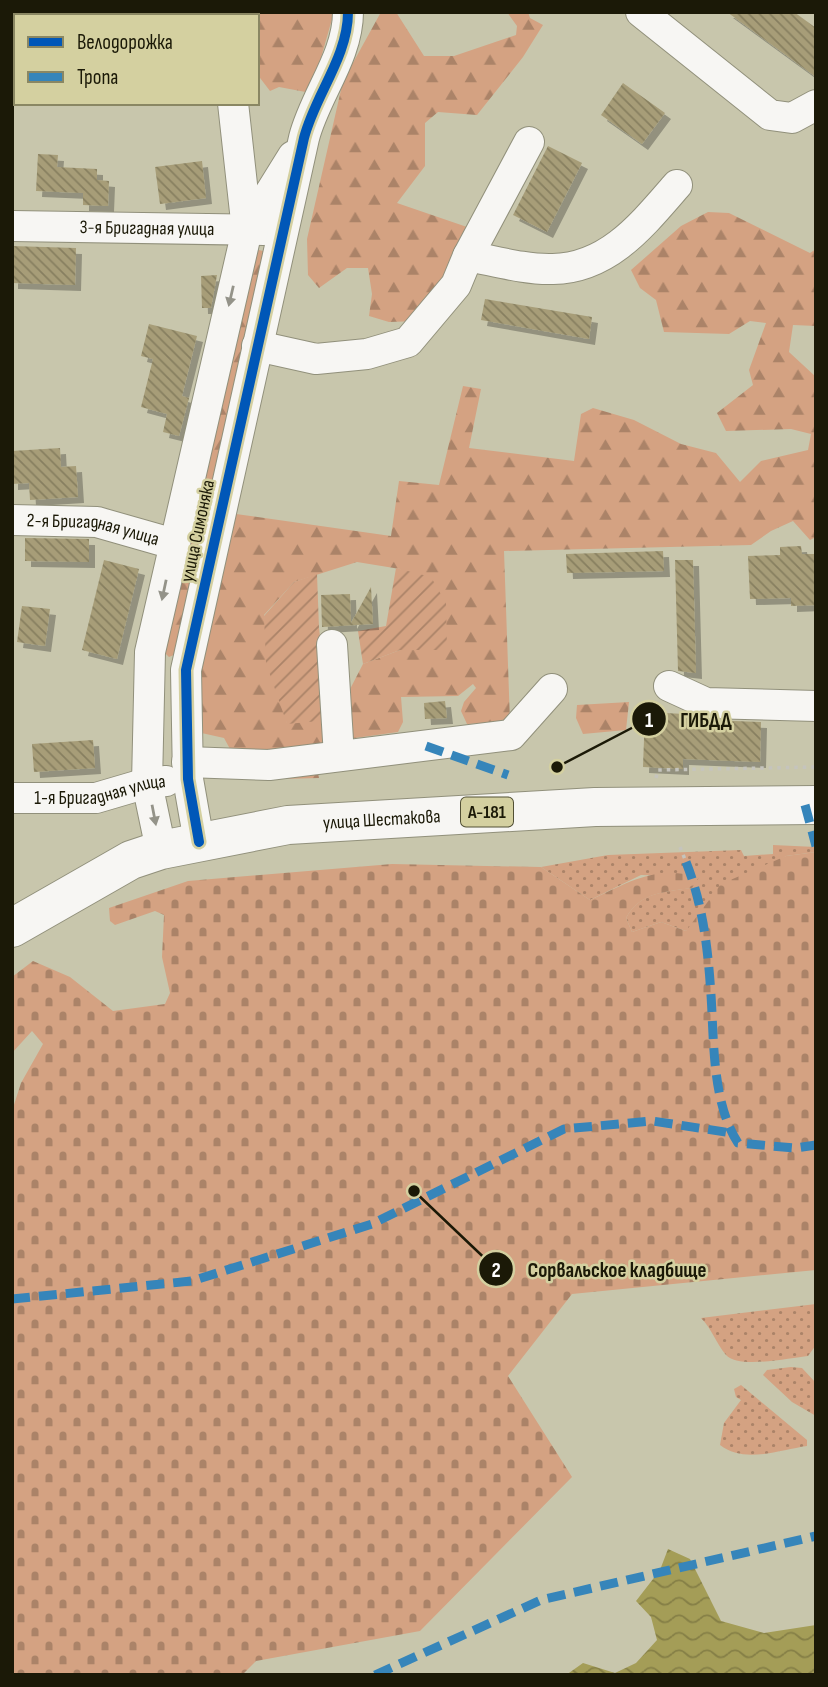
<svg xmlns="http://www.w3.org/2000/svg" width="828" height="1687" font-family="'Sofia Sans Condensed',sans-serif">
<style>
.grass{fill:url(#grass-dots)}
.forest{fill:url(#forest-firs);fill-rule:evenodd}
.cemetery{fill:url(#cemetery-stones)}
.garden{fill:url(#garden-furrows)}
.water{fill:url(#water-waves)}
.building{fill:url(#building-back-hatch);filter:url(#shadow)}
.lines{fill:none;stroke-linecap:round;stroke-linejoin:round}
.minor-casing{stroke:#91907b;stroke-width:32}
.major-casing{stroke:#91907b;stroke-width:40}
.path{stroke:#c5c4bd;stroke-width:3.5;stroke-dasharray:3.5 5;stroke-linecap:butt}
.minor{stroke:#f7f6f3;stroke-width:30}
.major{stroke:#f7f6f3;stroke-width:38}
.quiet{stroke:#3685ba;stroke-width:9;stroke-dasharray:18 9;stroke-linecap:butt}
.cycleway-casing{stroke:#d4d0a0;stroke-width:15}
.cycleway{stroke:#0057b8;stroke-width:10}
.oneway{fill:#949389}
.labels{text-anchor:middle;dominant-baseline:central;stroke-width:5;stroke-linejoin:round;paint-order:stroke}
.shield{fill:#d4d0a0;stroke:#525035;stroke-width:2}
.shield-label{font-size:18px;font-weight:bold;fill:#1b1907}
.street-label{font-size:19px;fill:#1b1907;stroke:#d4d0a0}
.leader{fill:none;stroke:#1b1907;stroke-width:2.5}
.callout-dot{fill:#1b1907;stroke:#d4d0a0;stroke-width:2.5}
.mark-label{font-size:21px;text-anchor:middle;font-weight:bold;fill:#fff}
.callout-label{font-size:21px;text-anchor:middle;font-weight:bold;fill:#1b1907;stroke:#d4d0a0;stroke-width:5;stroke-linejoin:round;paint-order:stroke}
</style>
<defs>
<pattern id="grass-dots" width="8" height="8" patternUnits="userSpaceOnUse" patternTransform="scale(1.75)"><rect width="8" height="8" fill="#d4a282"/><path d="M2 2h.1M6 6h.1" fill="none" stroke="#ab8368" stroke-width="1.8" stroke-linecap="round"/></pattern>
<pattern id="forest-firs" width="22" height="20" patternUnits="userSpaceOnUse" patternTransform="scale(1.75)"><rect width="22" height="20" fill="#d4a282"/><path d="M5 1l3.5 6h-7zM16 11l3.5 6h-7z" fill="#ab8368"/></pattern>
<pattern id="cemetery-stones" width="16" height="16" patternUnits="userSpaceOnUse" patternTransform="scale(1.75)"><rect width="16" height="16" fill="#d4a282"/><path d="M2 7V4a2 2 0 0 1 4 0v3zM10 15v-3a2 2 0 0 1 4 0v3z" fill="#ab8368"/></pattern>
<pattern id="garden-furrows" width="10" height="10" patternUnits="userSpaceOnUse" patternTransform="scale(1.75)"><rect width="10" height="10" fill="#d4a282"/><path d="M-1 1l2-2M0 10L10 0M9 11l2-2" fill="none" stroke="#ab8368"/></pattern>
<pattern id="water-waves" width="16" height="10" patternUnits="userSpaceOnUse" patternTransform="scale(1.75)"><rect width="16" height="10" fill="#a49d57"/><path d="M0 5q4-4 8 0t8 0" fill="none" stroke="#857f46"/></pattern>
<pattern id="building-back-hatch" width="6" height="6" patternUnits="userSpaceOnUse" patternTransform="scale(1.75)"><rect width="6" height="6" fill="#a79d78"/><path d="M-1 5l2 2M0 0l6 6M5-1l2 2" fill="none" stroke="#877f60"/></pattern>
<filter id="shadow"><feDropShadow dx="6" dy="6" stdDeviation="0" flood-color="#0004"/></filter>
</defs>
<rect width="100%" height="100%" fill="#c8c6ac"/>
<path class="grass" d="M773,845L816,847V852L786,856L686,931L661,922L632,932L626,918C640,892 664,892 691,888L698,877L641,875L590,900L541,867L608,855L741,850L744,856L773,854Z
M816,1304V1345L808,1356C790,1358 738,1369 726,1355C716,1343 712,1329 701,1318Z
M791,1367L802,1368L816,1383V1416L792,1402L763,1375L767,1370Z
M741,1385L807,1440V1446C779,1450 744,1464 720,1445L724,1423L741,1400L736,1397L734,1389Z"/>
<path class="forest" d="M256,12H334L311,93L279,87L270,91L257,74Z
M381,12H396L424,56H454L516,35L517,26L507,12H528L530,18L543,25L523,57L477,115L438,112L425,123V166L397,203L467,227L460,263L418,321L389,322L369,316L372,294L368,268H347L319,288L308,275L307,239L343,81Z
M708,212L729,213L810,253L816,249V326L793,325L789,352L816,377V537L810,540L793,521L771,531L751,545L504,551L510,722L467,724L461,711L464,702L476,688L473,684L458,696L401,697L403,722L398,732L312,744L319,778L247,780L224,738L197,732L192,672L236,514L391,536L399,481L439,485L463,386L481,389L469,448L574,461L581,414L593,408L634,420L681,444L716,453L740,482L761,461L808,450L811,434L791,429L726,431L717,413L753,385L749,370L766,323L750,321L729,334L664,332L656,300L640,288L631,270L681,226ZM357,562L400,569L446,649L400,650L363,664L348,693V718L287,723L264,615L294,582Z
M255,249L263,251L265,255L176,654L169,657L163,651Z
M629,702L626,730L583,734L576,718L577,705Z"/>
<path class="cemetery" d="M816,852V1270L572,1294L508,1376L572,1477L420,1631L256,1661L242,1675H12V1111L21,1083L43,1044L32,1031L12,1053V977L33,961L70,977L113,1011L165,1004L170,993L162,957L164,915L155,911L115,925L110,921L109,908L188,881L392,864L541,867L590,900C629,882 655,865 699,877L692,888C665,892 640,892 626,918L632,932L661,922L686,931L721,884L786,856Z"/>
<path class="garden" d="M396,568L431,577L446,603L447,650H400L363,664L358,631L386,626Z
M317,574L319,628L330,720L287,724L266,663L264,616L294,582Z"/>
<path class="water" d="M668,1549L690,1559L721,1621L764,1633L816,1625V1675H566L583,1663L615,1673L636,1663L657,1640L651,1617L636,1601L660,1570Z"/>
<path class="building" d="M727,12H794L816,28V77Z
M623,83L665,113L642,144L601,115Z
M548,146L582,163L547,232L513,215Z
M38,154L58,155L57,167L97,169V180L109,181L108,206L83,205V193L36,191Z
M202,161L206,198L160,204L155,167Z
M12,246L76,248L75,285L12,283Z
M217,275L211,308H202L201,276Z
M485,299L592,317L589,339L481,320Z
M149,324L197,336L182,396L189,398L179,436L163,432L167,414L141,407L153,359L141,356Z
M60,448L61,467L76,466L78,497L30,500L29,483L12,484V451Z
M25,538L89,539V562L25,561Z
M801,546L802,554H816V605L791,606V598L750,599L748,556L780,555V547Z
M663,551L664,571L567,573L566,554Z
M104,560L139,569L117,659L82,650Z
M675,560H693L696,673L678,671Z
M371,587L373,624L322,627L321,595L350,594L351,623Z
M22,606L50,609L45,646L17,642Z
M445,701L447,718L425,719L424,703Z
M645,712L685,714L684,718L706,720L761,722L760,762L683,759V769L643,767Z
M93,740L95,768L34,772L32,744Z"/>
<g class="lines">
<g class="minor-casing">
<g id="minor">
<path d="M218,12L219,16"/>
<path d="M641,12L770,115L792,118L816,105"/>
<path id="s1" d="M12,226L264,230"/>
<path d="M247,230L293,156"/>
<path d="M468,256C495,261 526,270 553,269C609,268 643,224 677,185"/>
<path d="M257,346L316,359L367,354L408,342L456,285L468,256L529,142"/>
<path id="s2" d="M12,520L97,522L174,544"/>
<path d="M332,645L339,756"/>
<path d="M669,686L706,703L816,706"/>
<path d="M187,762L269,765L511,735L552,689"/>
<path id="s3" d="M12,798H96L147,783L166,781"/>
<path d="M199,842L188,779L186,670L304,138C315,95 348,57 348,12"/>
<path d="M161,850L147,783L150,652L247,230L233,103"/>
</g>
</g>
<g class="major-casing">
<g id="major">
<path id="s4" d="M12,928L131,860L161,850L288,825L595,807L816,805"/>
</g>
</g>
<path class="path" d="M656,778L658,770L816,767
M680,847L686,862"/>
<use href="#minor" class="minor"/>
<use href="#major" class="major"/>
<path class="quiet" d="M426,746L508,775
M805,805L816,846
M686,862C703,905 708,949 711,995C714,1040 712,1103 738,1143L795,1148L816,1145
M12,1299L192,1281L372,1224L564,1129L652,1121L732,1133
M375,1675L541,1600L816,1536"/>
<g class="cycleway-casing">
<path id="cycleway" d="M199,842L188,779L186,670L304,138C315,95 348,57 348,12"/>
</g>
<use href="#cycleway" class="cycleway"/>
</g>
<defs><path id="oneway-solid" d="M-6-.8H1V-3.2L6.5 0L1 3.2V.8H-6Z" transform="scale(1.75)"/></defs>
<g class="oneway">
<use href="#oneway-solid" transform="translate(231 296) rotate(103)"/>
<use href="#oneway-solid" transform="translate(164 590) rotate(102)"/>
<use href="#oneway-solid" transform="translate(154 815) rotate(79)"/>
</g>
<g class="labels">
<rect class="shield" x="461" y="797.5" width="52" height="29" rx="5"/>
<g class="shield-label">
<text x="487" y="812">А-181</text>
</g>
<g class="street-label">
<text stroke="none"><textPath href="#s1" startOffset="135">3-я Бригадная улица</textPath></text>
<text stroke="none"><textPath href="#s2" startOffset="82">2-я Бригадная улица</textPath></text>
<text transform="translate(198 531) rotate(-78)">улица Симоняка</text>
<text stroke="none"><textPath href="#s3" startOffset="89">1-я Бригадная улица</textPath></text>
<text stroke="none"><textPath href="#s4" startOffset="392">улица Шестакова</textPath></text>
</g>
</g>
<path class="leader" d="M557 767L649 719M414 1191L496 1269"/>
<g class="callout-dot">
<circle cx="557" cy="767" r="7"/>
<circle cx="414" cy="1191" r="7"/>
<circle cx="649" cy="719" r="18"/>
<circle cx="496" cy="1269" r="18"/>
</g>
<g class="mark-label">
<text x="649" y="727">1</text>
<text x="496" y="1277">2</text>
</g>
<g class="callout-label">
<text x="706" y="727">ГИБДД</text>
<text x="617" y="1277">Сорвальское кладбище</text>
</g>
<rect width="828" height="1687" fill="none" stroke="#1b1907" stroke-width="28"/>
<rect x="14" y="14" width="245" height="91" fill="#d4d0a0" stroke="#8a8763" stroke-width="2"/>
<rect x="28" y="37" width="35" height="10" fill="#0057b8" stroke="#8a8763" stroke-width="2"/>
<text x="77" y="49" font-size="21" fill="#1b1907">Велодорожка</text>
<rect x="28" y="72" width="35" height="10" fill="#3685ba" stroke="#8a8763" stroke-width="2"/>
<text x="77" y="84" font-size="21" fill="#1b1907">Тропа</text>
</svg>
